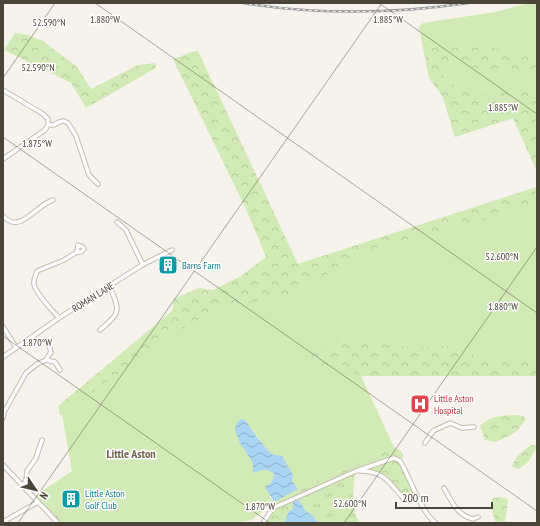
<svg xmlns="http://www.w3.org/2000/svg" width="540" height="526" font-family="'PT Sans Narrow',sans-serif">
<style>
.grass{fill:#d2eab5}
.forest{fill:url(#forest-crowns)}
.park{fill:url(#park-tufts)}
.water{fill:url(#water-waves)}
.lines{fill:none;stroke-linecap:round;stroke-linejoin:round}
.minor-casing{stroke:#c2bbae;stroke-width:5.5}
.minor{stroke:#fff;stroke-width:3.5}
.rail-casing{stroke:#9a9a9a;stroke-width:2.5}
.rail{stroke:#fff;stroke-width:1;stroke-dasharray:3;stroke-linecap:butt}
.ticks{fill:none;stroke:#4b4439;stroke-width:1;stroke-opacity:0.45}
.labels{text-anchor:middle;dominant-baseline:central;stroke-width:3;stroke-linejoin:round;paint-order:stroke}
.culture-label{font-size:10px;fill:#0d838f;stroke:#fff;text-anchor:start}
.street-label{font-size:10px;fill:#4b4439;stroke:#fff}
.health-label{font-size:10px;fill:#be3a42;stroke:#fff;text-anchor:start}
.quarter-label{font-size:12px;font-weight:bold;fill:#6e6250;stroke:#fff}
.ticks-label{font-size:10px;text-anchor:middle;fill:#4b4439;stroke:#fff;stroke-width:3;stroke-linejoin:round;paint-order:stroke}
</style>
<defs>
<pattern id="forest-crowns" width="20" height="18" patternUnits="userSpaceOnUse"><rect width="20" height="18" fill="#d2eab5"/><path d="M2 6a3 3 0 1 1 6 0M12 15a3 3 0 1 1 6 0" fill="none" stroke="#b6ca9c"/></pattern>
<pattern id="park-tufts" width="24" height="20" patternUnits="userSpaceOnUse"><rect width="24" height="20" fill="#d2eab5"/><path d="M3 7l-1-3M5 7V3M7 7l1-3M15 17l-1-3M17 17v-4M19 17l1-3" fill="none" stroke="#b6ca9c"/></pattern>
<pattern id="water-waves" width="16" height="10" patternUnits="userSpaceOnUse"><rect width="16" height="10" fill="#a9d4f2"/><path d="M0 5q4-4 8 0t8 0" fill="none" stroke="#8caec5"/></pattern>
</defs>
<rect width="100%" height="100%" fill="#f6f3ec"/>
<path class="grass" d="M529,3H537V171L513,118L455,137L443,97L429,78L419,27L423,23L495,12Z
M537,187V376H361L394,447L298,489L292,481L293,475C286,466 278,461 270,453C261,442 253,431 245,420L240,443L253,463L255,472C263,468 267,469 274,474L273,480L270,484V498L274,502L252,520L233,523H84L68,520L39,493L72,471L62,415L70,398L172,311L298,264Z"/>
<path class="forest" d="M15,33L25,34L43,41L77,67L91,89L138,65L155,63L156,68L86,108L71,83L4,50Z
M466,46L491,47L520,58L537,54V67L528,71L508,74L484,71L462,64L449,65L441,72L446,80L463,90L486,96L516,90L537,89V171L513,118L455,137L443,97L429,78L423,46L441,49Z
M198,51L298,264L537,187V205L514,209L498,216L377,247L291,294L216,310L168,337L62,415H60L58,406L172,311L174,299L198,288L213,290L241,276L266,257L246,209L173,59L192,52Z
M338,337L362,343L411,347L450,346L479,357L521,359L537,365V376H360L339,363L325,372L316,366L308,356L316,348L330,347Z
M516,415L523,416L526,419L517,431L505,438L495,442L485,440L480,426C492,415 501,416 516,415Z
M531,445H535L537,447L528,462L519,469L512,467C514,457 523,451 531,445Z
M394,447L401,451L404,458L395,457L369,464L275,505L274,502L298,489Z
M394,460L399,463L415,495L408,498L404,497L387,476L371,470V468Z
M39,493L68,520L84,523H61L35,495Z
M500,497L505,498L508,500L505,523H496C493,514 489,507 493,498Z
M293,500V509L285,521L287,523H264L273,510Z"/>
<path class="park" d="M355,472L353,494L355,514L360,523H318L313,516L306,511L297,498Z"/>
<path class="water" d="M241,419L245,420L256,436L271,454L282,456L293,475L292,481L298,489L274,502L265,487C271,484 273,481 274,474C267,469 263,468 255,473L253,471V463L240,443L235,430L236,424Z
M297,498L306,511L313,516L318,523H287L285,521L289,511L293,509V500Z"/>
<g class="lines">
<g class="minor-casing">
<path id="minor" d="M3,90L43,114L48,119V125
M48,125H54L59,122L64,121L68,123L76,136L89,175L98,184
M3,159L45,130L48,125
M3,216C20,235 36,205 53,200
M117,222L126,230L143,265
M59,318C53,311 35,293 34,284C33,280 36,275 37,271L64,260L77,252H81L84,249L83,247L78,245L77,252
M3,327L16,347
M100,330C120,312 121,313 110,287
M3,357L59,318L142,265L172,250
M46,360L55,362L60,370
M3,418L4,412L26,373L37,364L46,360L51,352L49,345
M425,443L433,431L450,423L462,428L474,427
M3,465L58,523
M360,471C385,471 389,483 404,499H411L417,495
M23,486L26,480L27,471L36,458L42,440
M444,488C452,502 457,515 473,519L478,517
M3,522L38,502
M263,523L273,508L356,471L394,458L400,461C410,477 421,513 436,523"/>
</g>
<use href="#minor" class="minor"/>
<g class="rail-casing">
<path id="rail" d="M243,3C319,15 393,14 469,3"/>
</g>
<use href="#rail" class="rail"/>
</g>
<path class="ticks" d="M95,3L537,313M379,3L537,114M3,78L55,3M3,137L537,511M3,336L270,523M18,523L382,3M344,523L537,247"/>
<defs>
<g id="building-square" transform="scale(1)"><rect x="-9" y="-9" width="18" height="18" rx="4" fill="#0f9aa8" stroke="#fff"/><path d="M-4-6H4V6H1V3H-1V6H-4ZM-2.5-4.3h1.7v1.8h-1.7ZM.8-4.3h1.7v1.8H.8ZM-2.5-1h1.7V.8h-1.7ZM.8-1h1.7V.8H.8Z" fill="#fff"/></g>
<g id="hospital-square" transform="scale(1)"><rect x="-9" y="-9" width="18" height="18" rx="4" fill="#e0444e" stroke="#fff"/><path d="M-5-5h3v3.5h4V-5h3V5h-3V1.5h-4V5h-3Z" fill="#fff"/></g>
</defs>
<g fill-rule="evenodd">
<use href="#building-square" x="168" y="265"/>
<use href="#hospital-square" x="420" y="404"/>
<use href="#building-square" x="71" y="499"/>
</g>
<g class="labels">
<g class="culture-label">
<text x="182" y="265">Barns Farm</text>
<text x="85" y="493">Little Aston<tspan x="85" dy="12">Golf Club</tspan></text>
</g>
<g class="street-label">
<text transform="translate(93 297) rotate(-32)">ROMAN LANE</text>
</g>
<g class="health-label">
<text x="434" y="398">Little Aston<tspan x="434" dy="12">Hospital</tspan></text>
</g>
<g class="quarter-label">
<text x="131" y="453">Little Aston</text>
</g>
</g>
<g class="ticks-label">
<text x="105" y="23">1.880°W</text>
<text x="388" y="23">1.885°W</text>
<text x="49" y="26">52.590°N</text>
<text x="38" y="71">52.590°N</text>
<text x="503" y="111">1.885°W</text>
<text x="37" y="147">1.875°W</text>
<text x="502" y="260">52.600°N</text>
<text x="503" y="310">1.880°W</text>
<text x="37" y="346">1.870°W</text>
<text x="350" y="507">52.600°N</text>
<text x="260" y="510">1.870°W</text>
</g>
<rect width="540" height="526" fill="none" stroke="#4b4439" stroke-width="8"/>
<g transform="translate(36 490) rotate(125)" stroke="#ffffff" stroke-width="3" paint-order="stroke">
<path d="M0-3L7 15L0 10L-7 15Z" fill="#4b4439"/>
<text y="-6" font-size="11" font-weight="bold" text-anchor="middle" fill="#4b4439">N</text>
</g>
<path d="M396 502v6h96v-6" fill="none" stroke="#4b4439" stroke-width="2"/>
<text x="402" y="502" font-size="12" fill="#4b4439" stroke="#ffffff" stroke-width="3" paint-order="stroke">200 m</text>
</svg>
